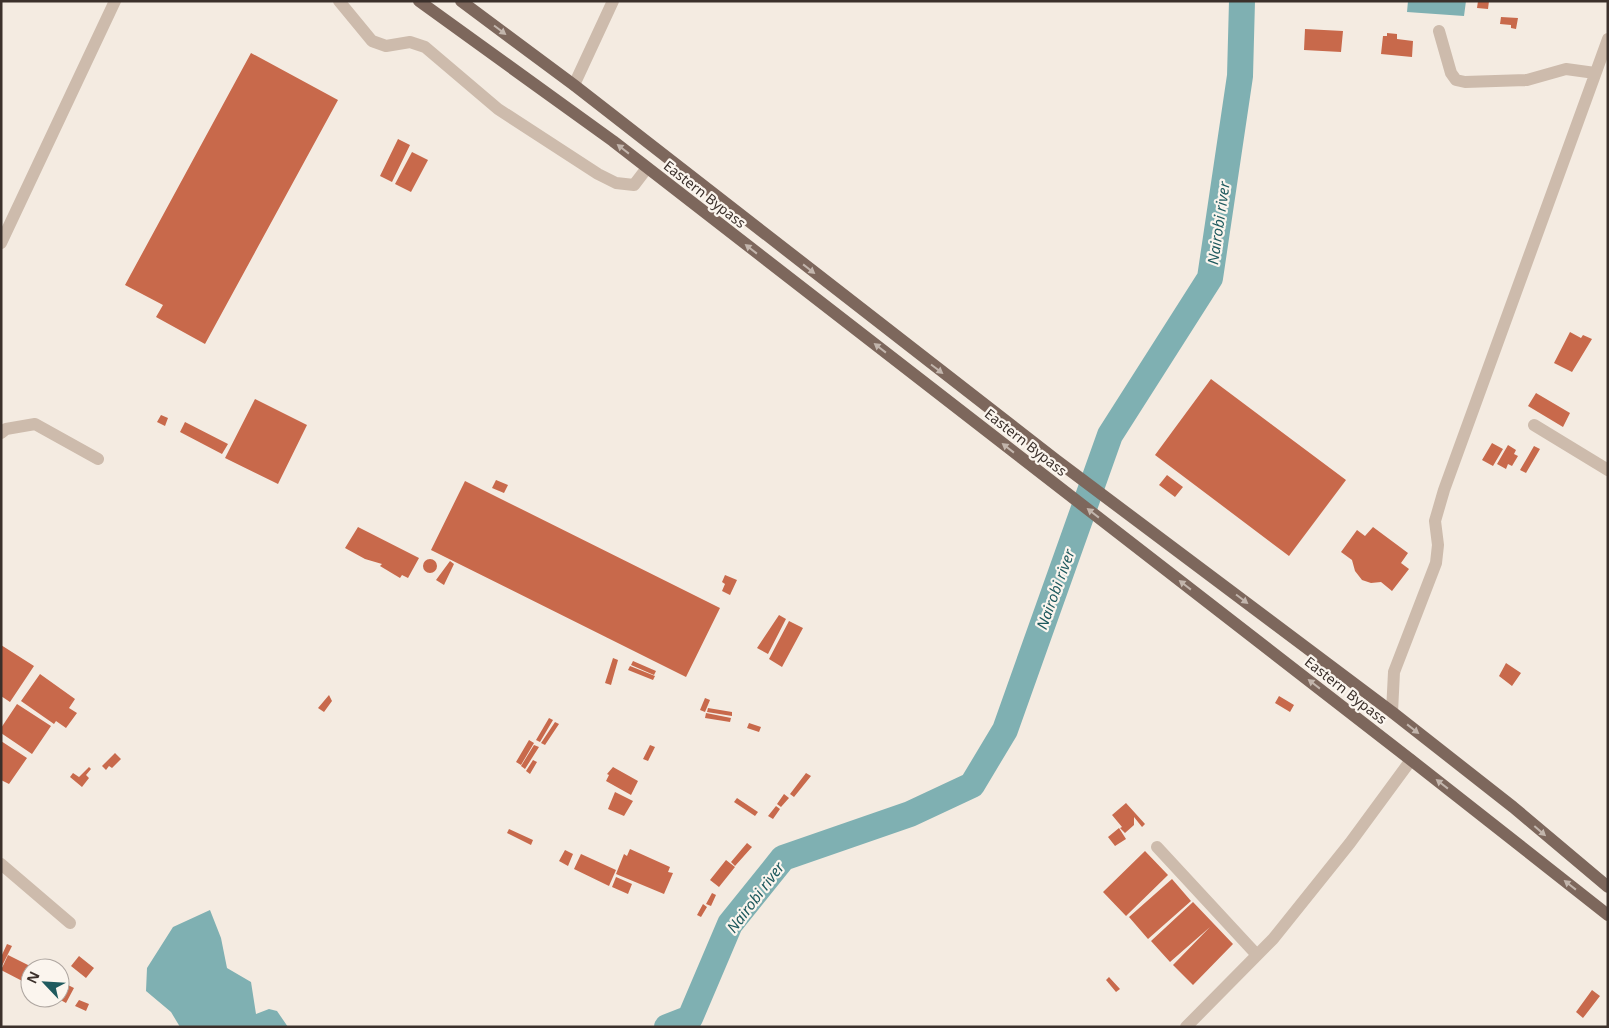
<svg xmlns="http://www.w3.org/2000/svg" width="1609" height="1028" font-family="'Noto Sans',sans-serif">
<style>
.water{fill:#7fb0b2}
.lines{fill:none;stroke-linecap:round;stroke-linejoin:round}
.river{stroke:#7fb0b2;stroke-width:26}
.building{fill:#c8694b}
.minor{stroke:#cdbbac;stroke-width:12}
.primary{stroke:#7d675c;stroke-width:12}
.oneway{fill:#c2b5ac}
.labels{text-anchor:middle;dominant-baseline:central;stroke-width:4.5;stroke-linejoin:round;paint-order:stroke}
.street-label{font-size:14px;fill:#3b302b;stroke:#fbf5ee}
.water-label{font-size:15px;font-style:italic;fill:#1f5a5e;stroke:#fbf5ee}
</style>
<rect width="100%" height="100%" fill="#f4ebe1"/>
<path class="water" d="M1408,1H1466L1464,16L1407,12Z
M210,910L221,938L227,968L251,982L256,1014L269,1009L277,1011L288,1027H180L171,1012L146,991L147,968L173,927Z"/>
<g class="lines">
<path class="river" d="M667,1027L690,1018L730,924L783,858L910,814L972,785L1005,730L1110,435L1210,278L1240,76L1242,1"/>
</g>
<path class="building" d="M1478,1H1489L1488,9L1477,8Z
M1501,17L1518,18L1516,29L1511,28V25L1500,24Z
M1305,29L1343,31L1341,52L1304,50Z
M1387,33L1397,34V39L1413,41L1412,57L1381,54L1383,36H1387Z
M251,53L338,100L205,344L156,317L163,305L125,285Z
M398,139L410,145L392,182L380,176Z
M412,152L428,160L411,192L395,184Z
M1570,332L1581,338L1583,335L1592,339L1572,372L1554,363Z
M1211,379L1346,480L1289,556L1155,455Z
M1536,393L1570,413L1563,427L1528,406Z
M255,399L307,425L278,484L225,458Z
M161,415L168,418L165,426L157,422Z
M185,422L228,444L222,454L180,432Z
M1492,443L1503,449L1493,466L1482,460Z
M1508,445L1516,450L1514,454L1518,456L1512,466L1508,464L1506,469L1497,464Z
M1534,446L1540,449L1526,473L1520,470Z
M1167,475L1183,487L1175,497L1159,485Z
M496,480L508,485L504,493L492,488Z
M465,481L720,608L686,677L431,550Z
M358,527L419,558L408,578L402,575L400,578L380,566L382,564L365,559L345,548Z
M1373,527L1408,553L1401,563L1409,569L1392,591L1381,582L1371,583L1362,580L1355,571L1352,560L1341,552L1357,530L1365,536Z
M423 566a7 7 0 1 1 14 0a7 7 0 1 1-14 0Z
M450,561L454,564L444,585L436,580Z
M725,575L737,580L730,595L722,591L725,584L722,582Z
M779,615L786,619L768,654L757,648Z
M789,621L803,628L782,667L769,659Z
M1,645L34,666L10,702L1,696Z
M613,658L618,660L611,685L605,683Z
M633,661L656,671L654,675L631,665Z
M1506,663L1521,673L1512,686L1499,676Z
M630,666L655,676L653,680L628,670Z
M40,674L75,699L69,708L77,713L66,728L56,721L54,724L21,701Z
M329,695L332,701L324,712L318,708Z
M1279,696L1294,705L1290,712L1275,703Z
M705,698L710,700L705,712L700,710Z
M17,704L51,726L32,754L1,733V728Z
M708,708L732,712V716L707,712Z
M706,713L731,718L730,722L705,718Z
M549,718L553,720L540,742L536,740Z
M555,722L559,724L545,745L541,743Z
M749,723L761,727L759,732L747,728Z
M529,740L534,743L521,765L516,762Z
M1,741L27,758L9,784L1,780Z
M534,745L539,747L525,769L521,766Z
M650,745L655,747L648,761L643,759Z
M115,753L121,759L112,768L109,766L106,770L102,766Z
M533,760L537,762L530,774L526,771Z
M89,767L91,769L86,775L89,778L82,787L70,777L73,773L79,777Z
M613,767L638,781L631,795L606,781L609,775L607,774Z
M806,773L811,776L794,797L790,794Z
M615,792L633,801L624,816L608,809Z
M784,794L789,798L781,807L777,804Z
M737,798L758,812L755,816L734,802Z
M1126,803L1145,824L1142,827L1134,817V825L1125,833L1120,828L1122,827L1112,815Z
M776,806L780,809L773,819L768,816Z
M1119,828L1126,839L1115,846L1108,837Z
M509,829L533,840L531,845L507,833Z
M747,843L752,847L735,866L731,862Z
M630,849L670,867L668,872L673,873L664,894L616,874L624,854L627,856Z
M565,850L573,854L568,866L559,861Z
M1145,851L1168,875L1126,916L1103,892Z
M581,854L616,870L609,886L574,869Z
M726,860L735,867L719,887L710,880Z
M616,877L632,884L628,894L612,887Z
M1172,879L1191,901L1148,939L1129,917Z
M712,893L716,895L711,906L706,904Z
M1193,902L1233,944L1193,985L1173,965L1210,927L1170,962L1151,941Z
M703,904L707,907L701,917L697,915Z
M7,944L12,946L1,968V957Z
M8,955L34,968H30V985L1,970Z
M79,956L94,968L86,978L71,966Z
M1109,977L1120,989L1116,992L1106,980Z
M60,981L74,988L66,1003L57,998H60Z
M1592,990L1600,996L1583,1018L1576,1012Z
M79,1000L89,1004L86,1011L75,1006Z"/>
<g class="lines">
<path class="minor" d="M339,1L372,41L386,46L410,42L425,47L498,109L598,174L616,183L634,185L647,168
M1439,31L1451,73L1456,80L1465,82L1527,80L1566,69L1595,73
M574,85L613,1
M1,243L115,1
M1534,425L1608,470
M1,433L6,429L35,424L98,459
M1392,712L1394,672L1436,563L1438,545L1435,521L1444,490L1608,39
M1157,847L1257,955
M1,864L70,923
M1186,1027L1273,939L1350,843L1411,760"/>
<path class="primary" d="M419,1L613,141L1411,760L1608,915
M461,1L574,85L1056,460L1392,712L1513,807L1608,887"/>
</g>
<defs><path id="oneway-solid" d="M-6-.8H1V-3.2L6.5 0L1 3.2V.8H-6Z" transform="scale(1.25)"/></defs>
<g class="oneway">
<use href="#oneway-solid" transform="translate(500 30) rotate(37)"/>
<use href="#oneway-solid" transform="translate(623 149) rotate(-142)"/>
<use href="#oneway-solid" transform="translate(751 249) rotate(-142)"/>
<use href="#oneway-solid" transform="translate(809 269) rotate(38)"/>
<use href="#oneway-solid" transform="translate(880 348) rotate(-142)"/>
<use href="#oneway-solid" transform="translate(937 369) rotate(37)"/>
<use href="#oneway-solid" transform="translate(1008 448) rotate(-142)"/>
<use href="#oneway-solid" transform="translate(1093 513) rotate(-142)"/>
<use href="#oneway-solid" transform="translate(1185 585) rotate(-142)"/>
<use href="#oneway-solid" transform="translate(1242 599) rotate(37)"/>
<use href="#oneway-solid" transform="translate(1314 684) rotate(-142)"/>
<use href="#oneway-solid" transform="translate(1413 729) rotate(38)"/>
<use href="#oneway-solid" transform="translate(1442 784) rotate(-142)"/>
<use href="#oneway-solid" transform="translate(1540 831) rotate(41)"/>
<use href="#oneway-solid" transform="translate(1570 885) rotate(-142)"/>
</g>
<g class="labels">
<g class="street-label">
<text transform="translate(705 194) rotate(38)">Eastern Bypass</text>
<text transform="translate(1026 442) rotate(38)">Eastern Bypass</text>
<text transform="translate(1346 690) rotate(38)">Eastern Bypass</text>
</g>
<g class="water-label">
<text transform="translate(1218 223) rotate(-82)">Nairobi river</text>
<text transform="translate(1055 589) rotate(-70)">Nairobi river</text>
<text transform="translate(755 897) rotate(-53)">Nairobi river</text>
</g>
</g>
<rect width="1609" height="1028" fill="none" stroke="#3b302b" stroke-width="5"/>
<g transform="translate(45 983) rotate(295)"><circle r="24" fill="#fbf5ee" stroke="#aea6a0"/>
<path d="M0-4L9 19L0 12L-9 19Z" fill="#1f5a5e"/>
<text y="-8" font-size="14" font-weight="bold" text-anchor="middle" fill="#3b302b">N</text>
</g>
</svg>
